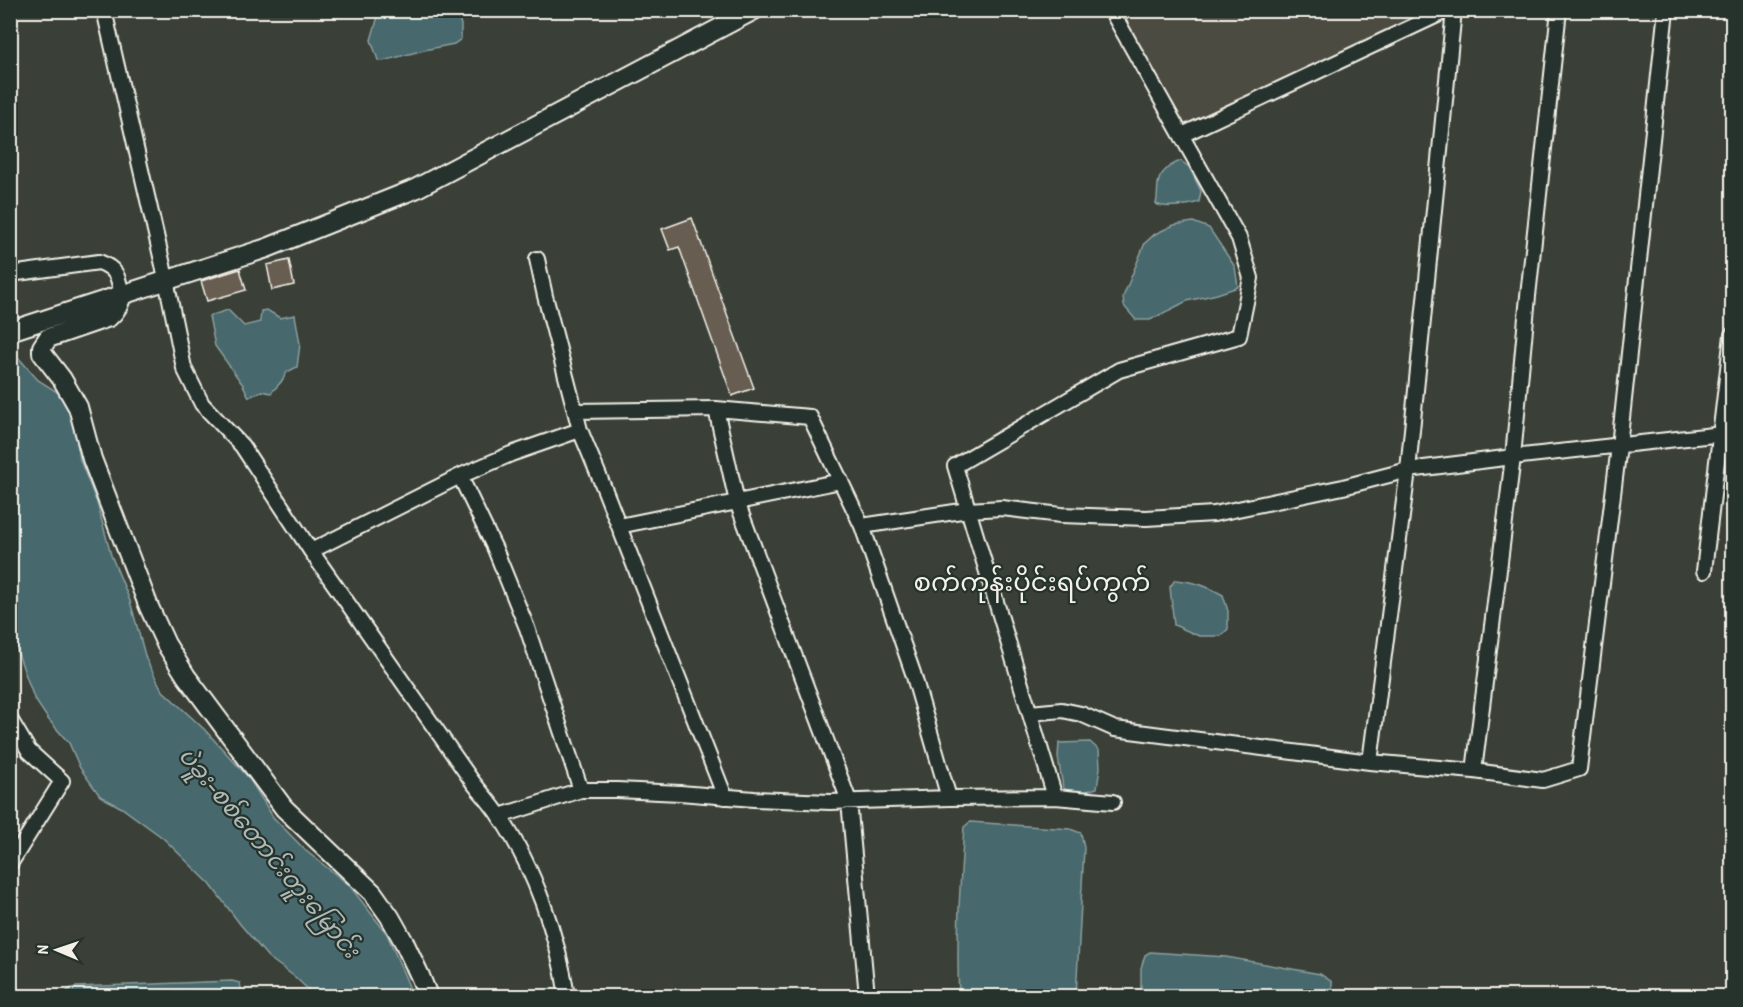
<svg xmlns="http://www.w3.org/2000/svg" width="1743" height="1007" font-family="'Patrick Hand','Noto Sans Myanmar',sans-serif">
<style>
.built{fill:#4b4c43}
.water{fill:#47686d;stroke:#8c9f9e;stroke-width:1.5}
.building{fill:#675d51;stroke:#f4f1e8;stroke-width:1.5}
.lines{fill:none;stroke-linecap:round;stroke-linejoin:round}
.street-casing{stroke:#f4f1e8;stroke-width:18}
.secondary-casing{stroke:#f4f1e8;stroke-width:22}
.street{stroke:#26332d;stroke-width:14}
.secondary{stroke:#26332d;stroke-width:18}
.labels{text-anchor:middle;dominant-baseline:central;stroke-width:4.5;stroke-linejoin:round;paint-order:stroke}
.water-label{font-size:24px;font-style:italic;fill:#afbab7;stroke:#26332d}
.quarter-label{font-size:26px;fill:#f4f1e8;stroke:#26332d}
</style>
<rect width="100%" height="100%" fill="#3a4038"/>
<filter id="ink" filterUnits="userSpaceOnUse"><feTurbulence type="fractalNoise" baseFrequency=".0167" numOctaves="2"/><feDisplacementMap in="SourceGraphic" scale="12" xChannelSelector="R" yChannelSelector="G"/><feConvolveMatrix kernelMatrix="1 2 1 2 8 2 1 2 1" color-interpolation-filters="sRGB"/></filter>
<g filter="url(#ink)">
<path class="built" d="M1119,11H1427L1184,127Z"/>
<path class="water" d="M376,11H457L461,25V39L454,44L424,50L383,61L378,60L371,40L377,20Z
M1181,161L1189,167L1201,191L1199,202C1190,205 1165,209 1156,204C1158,197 1157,192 1158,184C1159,173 1171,164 1181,161Z
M1193,222L1209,228L1235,267L1238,287L1217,294L1187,301L1150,320H1136L1124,306L1123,297L1145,243L1155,234L1174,225Z
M228,310L244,326L260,322L261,311L267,310L280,318L295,315L300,344L297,367L287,372L281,382L271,393L262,391L249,397L243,385L215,346L209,316Z
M10,348L38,380L62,395L73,419L80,460L97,503L111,555L130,601L146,659L162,690L204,729L249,778L273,817L306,851L349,885L387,934L413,996H315L295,977L268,957L240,924L210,884L163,838L122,808L100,796L80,768L69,743L48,719L34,698L11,634Z
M1175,580C1193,581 1208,586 1223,595L1228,611V629L1221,636H1199L1174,625L1170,587Z
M1090,742L1099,750L1100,768L1097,788L1084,792L1070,793L1063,787L1058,757L1059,743Z
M970,822L1070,829L1081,833L1084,848L1076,996H959C956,940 960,884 964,827Z
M1150,952L1226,957L1320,974L1332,982V996H1141V968L1145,955Z
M232,981L240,983L242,996H64L69,989L76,987Z"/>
<path class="building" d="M692,218L754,388L732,396L679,247L670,250L662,229Z
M289,260L294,285L272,290L267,265Z
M240,269L246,290L207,301L201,281Z"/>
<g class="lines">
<g class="street-casing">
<path id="street" d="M104,10L163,265L184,368L202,404L242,446L311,551L472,781C481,793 492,804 500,817C534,867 558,937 567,996
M1182,135L1448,10
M537,259L545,296L580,430L604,488L725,797
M10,274L99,262C117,269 118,276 122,295
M716,409L737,502L849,801L867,996
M575,411L716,409L810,417L862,526L913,673L949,798
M460,476L495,549L527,628L581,790
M619,526L841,481
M862,526L968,510L1002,508L1061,515L1146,518L1214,514L1343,487L1408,470L1513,457L1732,433
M311,551L460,476L511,454L580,430
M1704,571L1732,335
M1030,713L1062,710L1081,714L1115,729L1370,762L1474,771L1543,780L1579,769L1619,446L1666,10
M10,719L29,751L62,781L10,864
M1370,762L1408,470L1454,10
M1474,771L1513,457L1528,296L1559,10
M1055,797L955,466L1119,370L1239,336L1251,278L1239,238L1111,10
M500,816L581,790H617L680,793L754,799L830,802L949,798L1055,797L1113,802"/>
</g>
<g class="secondary-casing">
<path id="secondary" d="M122,295C119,304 117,310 109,317L48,338L42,347V353L62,379L78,407L92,459L149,607L166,644L186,676L284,808L373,893L390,917L404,942L420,976L428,996
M10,331L267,248L415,189L754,10"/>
</g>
<use href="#street" class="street"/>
<use href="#secondary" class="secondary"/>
</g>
</g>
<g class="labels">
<g class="water-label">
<text transform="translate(270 852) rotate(50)">ပဲခူး-စစ်တောင်းတူးမြောင်း</text>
</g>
<g class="quarter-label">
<text x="1032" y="581">စက်ကုန်းပိုင်းရပ်ကွက်</text>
</g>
</g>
<rect width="1743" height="1007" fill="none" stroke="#26332d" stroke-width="36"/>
<rect x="18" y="18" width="1707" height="971" fill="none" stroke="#f4f1e8" stroke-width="2" filter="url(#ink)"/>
<g transform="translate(57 950) rotate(272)" stroke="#26332d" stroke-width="4.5" paint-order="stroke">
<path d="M0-4.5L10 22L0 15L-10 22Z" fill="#f4f1e8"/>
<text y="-9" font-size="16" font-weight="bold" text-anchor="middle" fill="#f4f1e8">N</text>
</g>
</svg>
